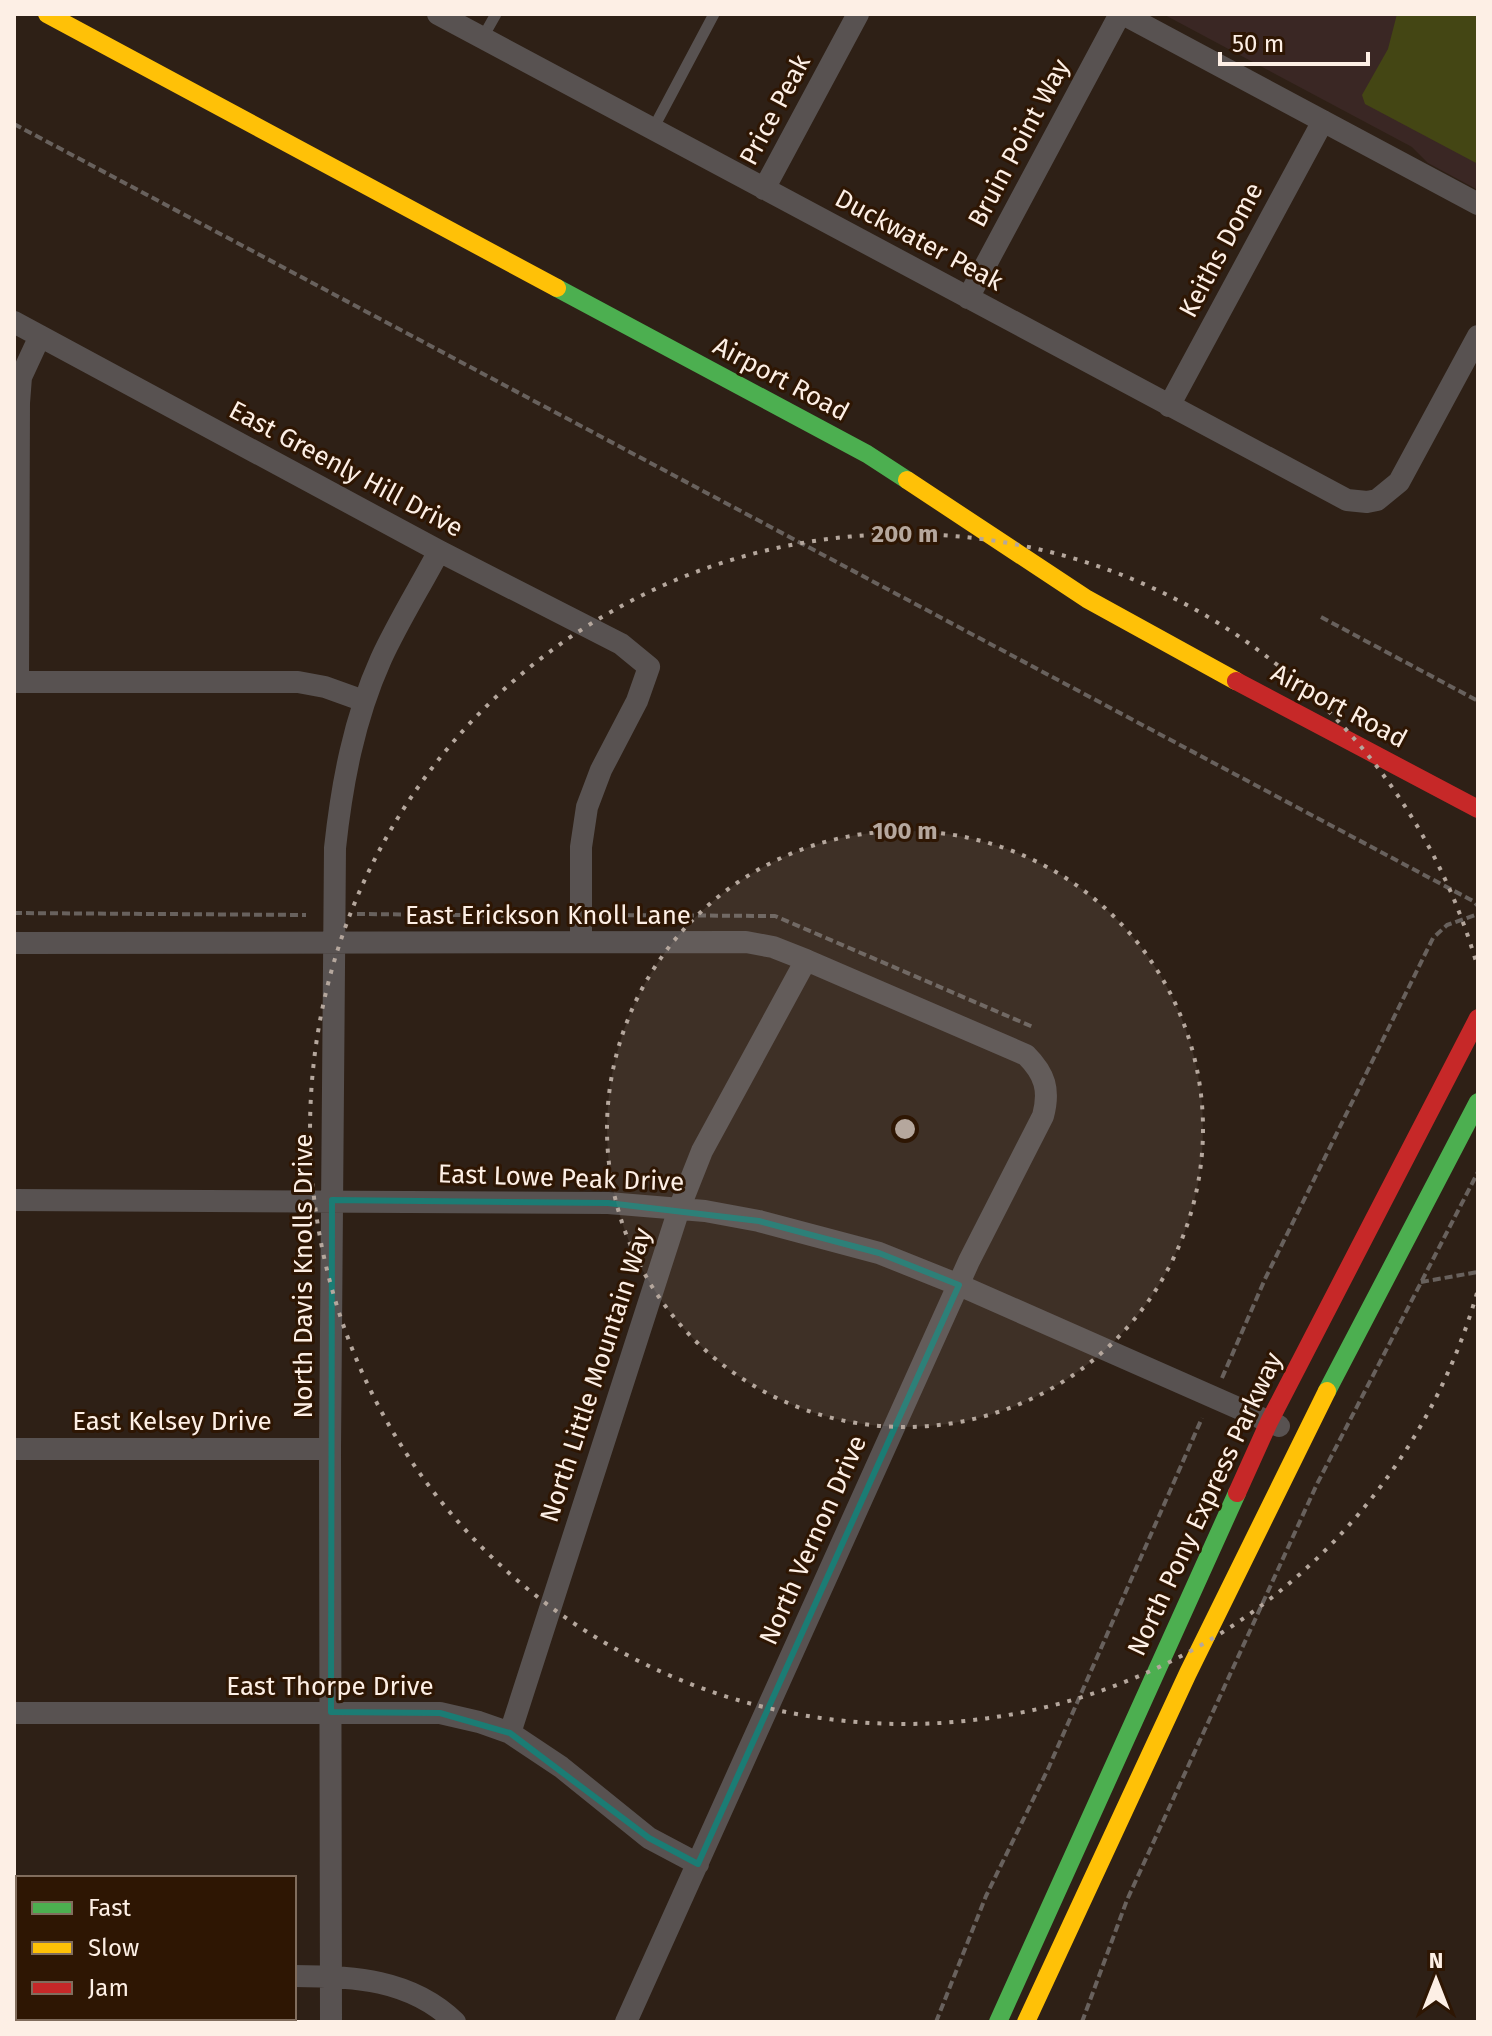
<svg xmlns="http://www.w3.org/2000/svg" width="1492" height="2036" font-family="'Fira Sans',sans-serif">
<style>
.education{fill:#3a2724}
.green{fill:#444614}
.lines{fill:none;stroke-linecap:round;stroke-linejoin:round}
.path{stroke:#68615d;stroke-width:4;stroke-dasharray:8 4;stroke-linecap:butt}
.lane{stroke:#585251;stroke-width:11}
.street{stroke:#585251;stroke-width:22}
.fast{stroke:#4caf50;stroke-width:18}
.slow{stroke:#ffc107;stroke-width:18}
.jam{stroke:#c62828;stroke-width:18}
.marked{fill:none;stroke:#1b7c74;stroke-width:6;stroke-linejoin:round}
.ring{fill:none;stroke:#b5a79d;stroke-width:4;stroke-dasharray:4 8}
.labels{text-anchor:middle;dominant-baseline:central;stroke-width:6;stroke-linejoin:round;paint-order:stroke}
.street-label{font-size:26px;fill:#fdefe5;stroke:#2e1603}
.centre{fill:#b5a79d;stroke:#2e1603;stroke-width:4}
.ring-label{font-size:24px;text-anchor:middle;font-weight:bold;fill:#b5a79d;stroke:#2e1603;stroke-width:6;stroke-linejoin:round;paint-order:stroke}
</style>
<rect width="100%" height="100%" fill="#2e2016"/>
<path class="education" d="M1163,14H1478V190L1428,163L1412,147Z"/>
<path class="green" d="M1397,14H1478V164L1365,104L1362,95L1388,49Z"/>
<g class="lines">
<path class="path" d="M14,124L1473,901L1478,906
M1321,617L1478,701
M14,913L306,915
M357,914L554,916
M602,915L775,916L1033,1027
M1421,1282L1478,1272
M1222,1378L1265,1279L1433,938L1447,925L1478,914
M936,2022L986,1896L1048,1769L1202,1418
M1082,2022L1127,1900L1317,1484L1478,1172"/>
<path class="lane" d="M483,37L496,14
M654,127L714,14"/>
<path class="street" d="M438,14L1347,500L1367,502L1377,500L1399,482L1478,336
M1123,14L1478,204
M764,189L858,14
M968,298L1120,14
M14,322L439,551L621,644L649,667L637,701L601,770L587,807L581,847V942
M1169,406L1323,121
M14,682H298L325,687L364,701
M18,682L19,403L21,377L40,336
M14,943L746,942L773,947L806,960L1026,1055C1045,1074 1050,1090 1043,1116L969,1261L626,2022
M14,1200L608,1203L705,1211L759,1221L879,1253L959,1285L1279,1426
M14,1449H330
M14,1713H440L479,1722L510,1733L561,1767L649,1838L698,1864
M510,1733L679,1209L702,1151L806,960
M14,1976H18
M294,1976C352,1976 411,1979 455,2022
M331,2022L330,1449L335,848C342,783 354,719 381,659C398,622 420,587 439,551"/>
<path class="fast" d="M557,288L867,454L907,480
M1327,1391L1478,1102
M998,2022L1237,1493"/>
<path class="slow" d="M47,14L557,288
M907,480L1087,599L1236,681
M1026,2022L1188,1673L1327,1391"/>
<path class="jam" d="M1236,681L1478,809
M1237,1493L1269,1422L1478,1018"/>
</g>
<path class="marked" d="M332,1200L608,1203L759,1221L879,1253L959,1285L698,1864L649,1838L510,1733L440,1713L331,1712Z"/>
<circle cx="905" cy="1129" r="298" fill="#b5a79d" fill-opacity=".12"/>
<g class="ring">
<circle cx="905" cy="1129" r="298"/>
<path d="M1477 1293A595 595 0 1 1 1477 965"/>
</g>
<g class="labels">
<g class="street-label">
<text transform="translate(775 110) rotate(-62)">Price Peak</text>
<text transform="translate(1019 143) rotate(-62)">Bruin Point Way</text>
<text transform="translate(919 240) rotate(28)">Duckwater Peak</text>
<text transform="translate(1221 250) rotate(-62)">Keiths Dome</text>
<text transform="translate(781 379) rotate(28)">Airport Road</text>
<text transform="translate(346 469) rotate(28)">East Greenly Hill Drive</text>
<text transform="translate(1339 706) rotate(28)">Airport Road</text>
<text x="548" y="915">East Erickson Knoll Lane</text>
<text transform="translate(561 1178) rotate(2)">East Lowe Peak Drive</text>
<text transform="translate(303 1276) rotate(-90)">North Davis Knolls Drive</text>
<text transform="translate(596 1375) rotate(-72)">North Little Mountain Way</text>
<text x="172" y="1421">East Kelsey Drive</text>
<text transform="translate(1205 1504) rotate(-65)">North Pony Express Parkway</text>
<text transform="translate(813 1540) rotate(-66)">North Vernon Drive</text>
<text x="330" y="1686">East Thorpe Drive</text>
</g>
</g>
<circle cx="905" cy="1129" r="12" class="centre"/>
<g class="ring-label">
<text x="905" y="542">200 m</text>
<text x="905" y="839">100 m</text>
</g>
<rect width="1492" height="2036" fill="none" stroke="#fdefe5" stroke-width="32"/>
<rect x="16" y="1876" width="280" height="144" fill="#2e1603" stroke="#816d5d" stroke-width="2"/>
<rect x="32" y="1902" width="40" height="12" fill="#4caf50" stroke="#816d5d" stroke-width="2"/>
<text x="88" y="1916" font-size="24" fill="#fdefe5">Fast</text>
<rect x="32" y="1942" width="40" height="12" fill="#ffc107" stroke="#816d5d" stroke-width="2"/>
<text x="88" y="1956" font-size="24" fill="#fdefe5">Slow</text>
<rect x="32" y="1982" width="40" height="12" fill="#c62828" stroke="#816d5d" stroke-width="2"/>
<text x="88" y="1996" font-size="24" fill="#fdefe5">Jam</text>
<g transform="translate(1436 1980)" stroke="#2e1603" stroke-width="6" paint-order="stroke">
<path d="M0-6L14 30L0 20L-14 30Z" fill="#fdefe5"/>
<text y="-12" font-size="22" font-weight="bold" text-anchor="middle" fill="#fdefe5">N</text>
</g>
<path d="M1220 52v12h148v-12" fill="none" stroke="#fdefe5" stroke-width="4"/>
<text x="1232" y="52" font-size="24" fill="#fdefe5" stroke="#2e1603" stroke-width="6" paint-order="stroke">50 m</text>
</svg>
